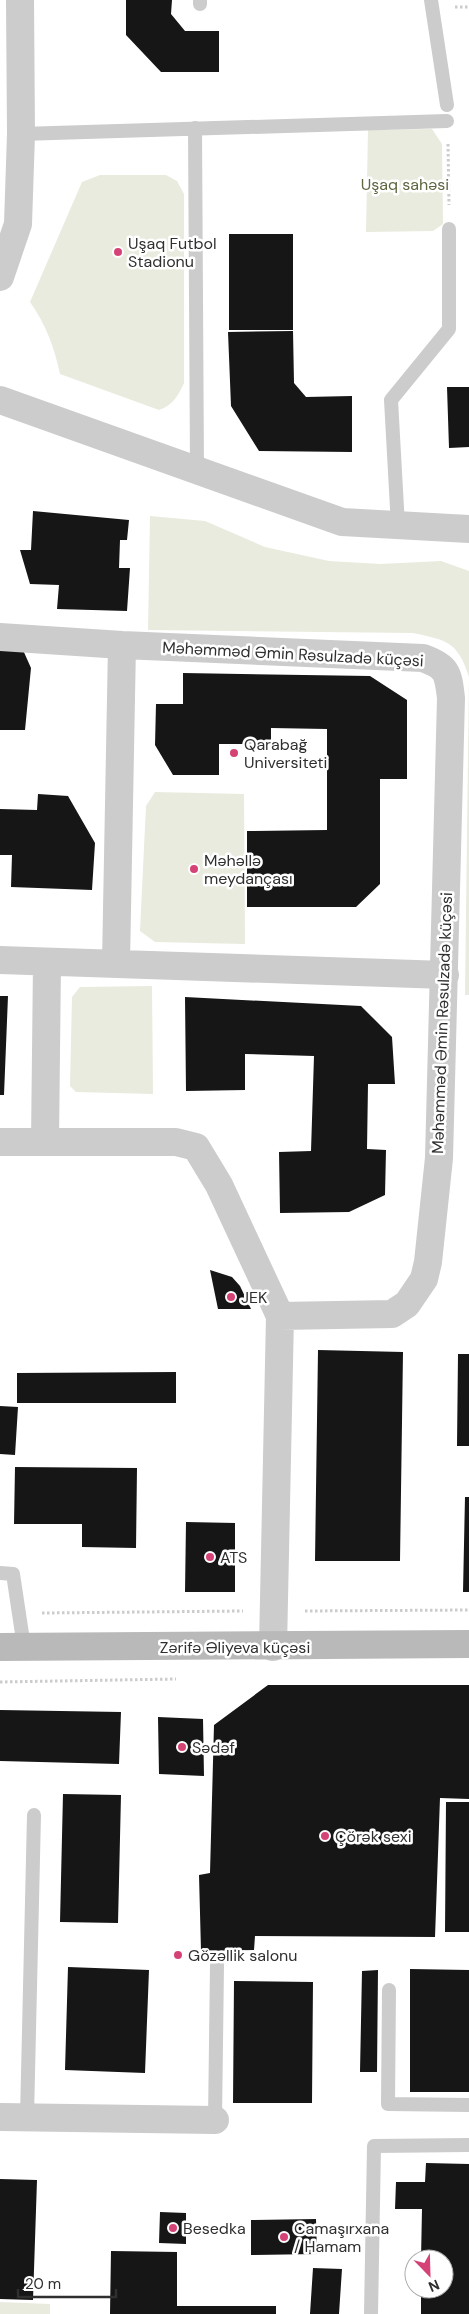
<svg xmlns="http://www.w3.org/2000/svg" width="469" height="2314" font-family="'DM Sans',sans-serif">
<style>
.green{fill:#e9ebde}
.building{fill:#161616}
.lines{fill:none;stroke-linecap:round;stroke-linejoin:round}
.path{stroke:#ccc;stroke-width:3;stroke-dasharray:2.5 2.5;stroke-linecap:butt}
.service{stroke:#ccc;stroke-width:14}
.minor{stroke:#ccc;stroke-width:28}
.secondary{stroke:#b9b9b9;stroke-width:28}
.poi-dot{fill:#d54276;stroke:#fff;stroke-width:2}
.labels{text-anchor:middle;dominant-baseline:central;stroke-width:5;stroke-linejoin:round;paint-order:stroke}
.park-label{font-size:16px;fill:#5d6740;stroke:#fff}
.poi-label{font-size:16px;fill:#2f2f2f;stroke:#fff;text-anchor:start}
.street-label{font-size:16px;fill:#2f2f2f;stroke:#fff}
</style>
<rect width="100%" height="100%" fill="#fff"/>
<path class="green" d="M432,129L442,144L443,224L433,231L366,232L368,130Z
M100,175H166L177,181L184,194V383C178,396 173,405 159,410L60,374C54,346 46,325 30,302L82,182Z
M150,516L205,521L265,547L329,561L380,564L441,561L469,571V995H465L469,677C458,642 447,640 413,633L148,630Z
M155,792L244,794L245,944L155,942L140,931L146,806Z
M152,986L153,1094L76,1092L70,1086L72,997L80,987Z
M0,2302L50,2304V2314H0Z"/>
<path class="building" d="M126,0H172L171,14L185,31H219V72H161L126,35Z
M229,234H293V330H229Z
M293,331L294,383L306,397L352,396V452L259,451L231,406L228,332Z
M447,387H469V447L449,448Z
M33,511L129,520L127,540H120L119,568H130L127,611L57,609L59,585L30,584L20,550H31Z
M0,649L23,650L31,668L25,730H0Z
M183,673L370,676L407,700V779H380V884L356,907H247V831L327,830V729L271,728V744H219V775H173L155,745L156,704H183Z
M38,794L68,796L95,843L92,890L11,887L12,855H0V809L37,810Z
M0,996H8L4,1095H0Z
M185,997L361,1006L392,1037L395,1084H368L367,1149L386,1150L385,1195L349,1212L280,1213L279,1152L311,1151L314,1056L245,1054V1090L186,1091Z
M210,1270L232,1277L240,1286L251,1309H218Z
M318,1350L403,1352L400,1561H315Z
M458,1354H469V1446H457Z
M176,1372V1403H17V1373Z
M0,1406L18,1407L15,1455L0,1454Z
M15,1467L137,1468L136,1548L82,1547V1524H14Z
M465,1497H469V1592H463Z
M186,1522L235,1523V1592H185Z
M268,1685H469V1799L440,1798L435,1937L255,1936L254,1950L201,1951L199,1875L210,1873L214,1725Z
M0,1710L121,1712L119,1764L0,1761Z
M158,1717L203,1719L204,1776L159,1774Z
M63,1794L121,1795L118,1923L60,1922Z
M446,1802H469V1932H445Z
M68,1967L149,1970L145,2073L65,2070Z
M410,1969L469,1970V2092H410Z
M378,1970L377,2072H360L362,1971Z
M234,1981L313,1982L312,2103H233Z
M426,2163L469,2164V2314H421V2289H444V2259H421L422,2209H395L396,2182H425Z
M0,2179L37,2180L33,2300L0,2299Z
M160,2212L186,2213V2244L159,2243Z
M316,2219L317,2254L251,2255V2220Z
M111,2251L177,2252V2306H276V2314H110Z
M313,2268L342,2269L339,2314H310Z"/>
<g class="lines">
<path class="path" d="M455,7H469
M448,144L449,205
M305,1611L469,1610
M42,1613L243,1611
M0,1682L176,1679"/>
<path class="service" d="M431,0L447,105
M200,4V0
M195,128L197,470
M21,134L447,121
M398,526L391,400L449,329V229
M0,1573L13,1574L24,1647
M389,1990L388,2104L469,2105
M27,2117L34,1815
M215,2120L217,1965
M371,2314L374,2146L469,2145"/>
<path class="minor" d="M0,277L18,224L21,134L20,0
M0,400L342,522L469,529
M0,637L122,645L423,658C448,667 448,673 451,698L439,1158L428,1262L424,1279L407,1304L392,1314L280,1316L219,1185L196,1147L176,1142H0
M0,960L445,975
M116,963L122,645
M45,1142L47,962
M273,1647L280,1316
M0,2117L215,2120"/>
<path class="secondary" d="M0,1647L469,1644"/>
</g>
<g class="poi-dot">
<circle cx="118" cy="252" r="5"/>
<circle cx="234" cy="753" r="5"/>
<circle cx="194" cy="869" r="5"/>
<circle cx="231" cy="1297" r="5"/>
<circle cx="210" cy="1557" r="5"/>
<circle cx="182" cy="1747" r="5"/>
<circle cx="325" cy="1836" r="5"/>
<circle cx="178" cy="1955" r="5"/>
<circle cx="173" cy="2228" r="5"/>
<circle cx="284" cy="2237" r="5"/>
</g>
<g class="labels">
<g class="park-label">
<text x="405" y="184">Uşaq sahəsi</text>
</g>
<g class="poi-label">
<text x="128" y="243">Uşaq Futbol<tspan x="128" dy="18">Stadionu</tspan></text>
<text x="244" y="744">Qarabağ<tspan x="244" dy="18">Universiteti</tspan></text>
<text x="204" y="860">Məhəllə<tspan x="204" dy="18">meydançası</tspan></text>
<text x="241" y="1297">JEK</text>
<text x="220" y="1557">ATS</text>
<text x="192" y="1747">Sədəf</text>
<text x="335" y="1836">Çörək sexi</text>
<text x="188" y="1955">Gözəllik salonu</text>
<text x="183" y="2228">Besedka</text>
<text x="294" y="2228">Camaşırxana<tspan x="294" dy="18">/ Hamam</tspan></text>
</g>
<g class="street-label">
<text transform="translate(293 654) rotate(3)">Məhəmməd Əmin Rəsulzadə küçəsi</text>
<text transform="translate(442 1023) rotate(-88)">Məhəmməd Əmin Rəsulzadə küçəsi</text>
<text x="235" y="1647">Zərifə Əliyeva küçəsi</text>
</g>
</g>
<g transform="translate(429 2274) rotate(157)"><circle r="24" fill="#ffffff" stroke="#acacac"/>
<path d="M0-4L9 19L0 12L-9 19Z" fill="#d54276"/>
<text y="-8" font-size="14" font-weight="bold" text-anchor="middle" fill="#2f2f2f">N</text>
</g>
<path d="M18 2289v8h98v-8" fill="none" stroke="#2f2f2f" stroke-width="2.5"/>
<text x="25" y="2289" font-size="15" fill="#2f2f2f" stroke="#ffffff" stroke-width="4" paint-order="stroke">20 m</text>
</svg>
